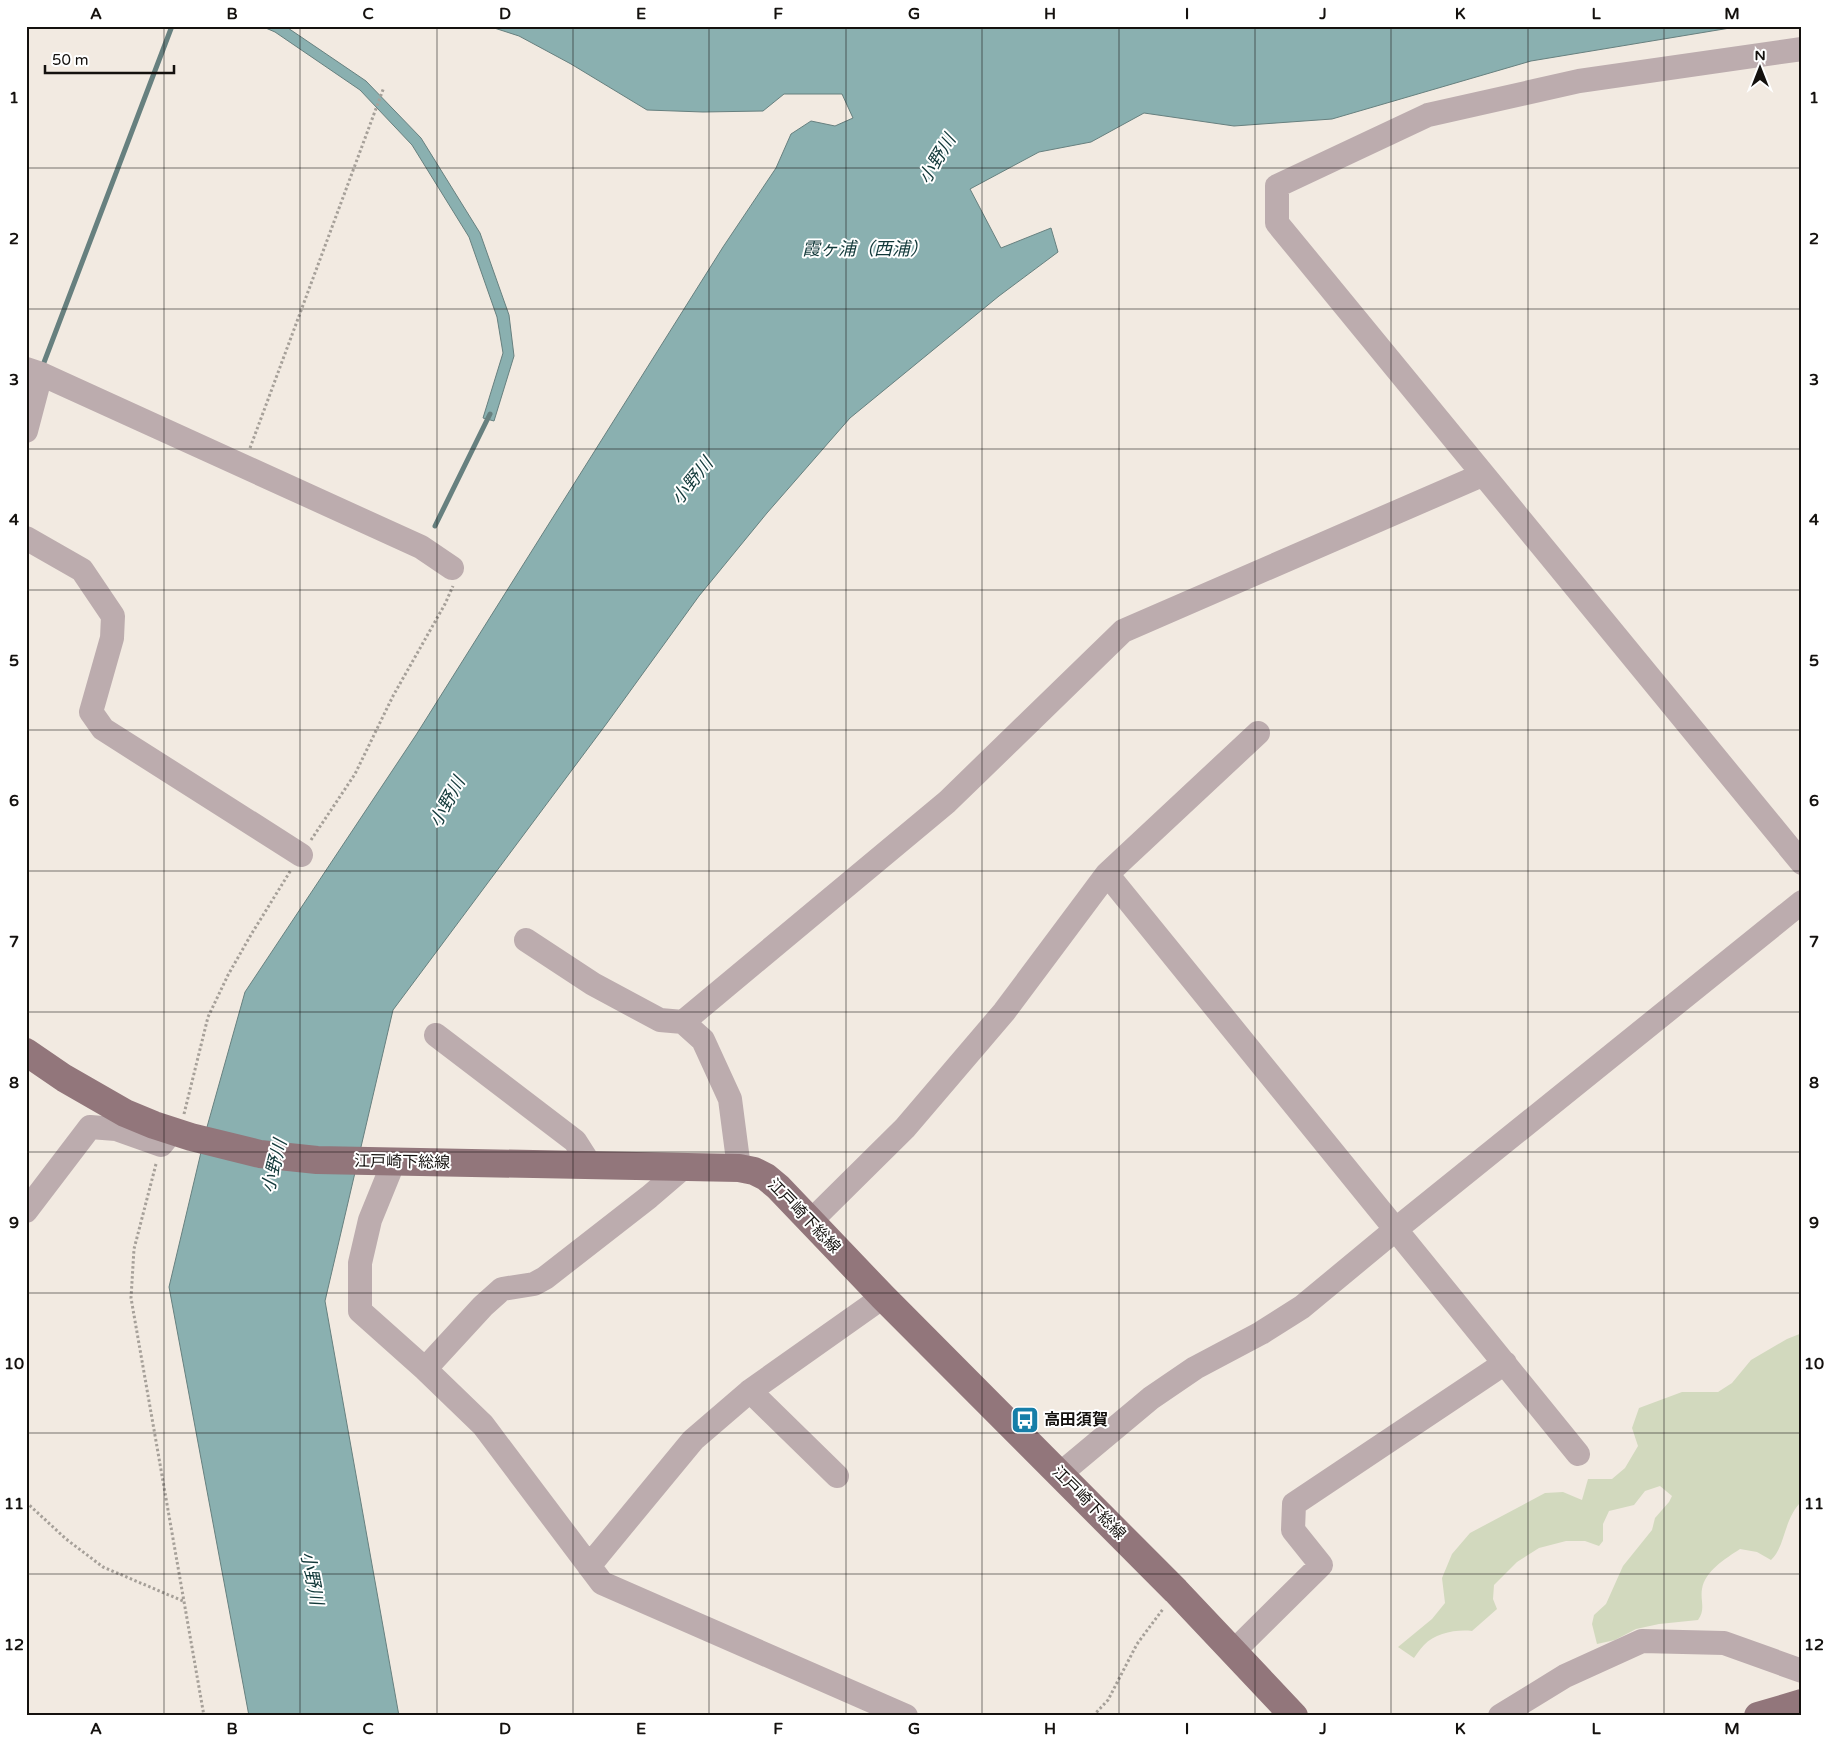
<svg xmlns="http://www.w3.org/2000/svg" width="1828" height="1742" font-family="'Varela Round','Noto Sans JP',sans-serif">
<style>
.green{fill:#d2d9be}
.water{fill:#8ab0b0;stroke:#67807f}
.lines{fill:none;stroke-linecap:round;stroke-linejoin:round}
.stream{stroke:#67807f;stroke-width:5}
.path{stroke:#a6a099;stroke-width:3;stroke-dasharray:2.5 2.5;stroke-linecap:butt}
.minor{stroke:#bcacae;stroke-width:24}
.major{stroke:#92767b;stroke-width:28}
.grid{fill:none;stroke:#14110e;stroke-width:1;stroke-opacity:0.55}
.labels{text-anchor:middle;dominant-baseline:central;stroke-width:4;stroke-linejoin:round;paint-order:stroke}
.street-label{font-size:16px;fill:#14110e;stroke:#fff}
.poi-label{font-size:16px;font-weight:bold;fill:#14110e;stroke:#fff;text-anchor:start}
.water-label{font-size:18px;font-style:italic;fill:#113839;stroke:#fff}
.neatline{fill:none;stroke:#14110e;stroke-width:2}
.grid-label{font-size:16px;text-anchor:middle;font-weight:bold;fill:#14110e}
</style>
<rect width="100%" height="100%" fill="#f2eae1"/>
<path class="green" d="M1802,1333V1501C1783,1519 1786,1546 1771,1560L1757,1552L1740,1549C1725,1559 1705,1571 1702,1589C1700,1601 1706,1609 1698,1620L1659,1624L1636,1629L1615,1640L1597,1644L1592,1624L1594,1615L1606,1604L1623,1566L1652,1530L1655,1518L1669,1502L1672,1496L1660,1486L1645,1491L1634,1505L1609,1511L1603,1524V1541L1599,1546L1585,1541H1566L1539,1548L1517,1562L1494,1585L1493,1599L1497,1609L1472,1631C1457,1629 1435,1633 1424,1645C1420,1649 1417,1654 1414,1658L1398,1647L1432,1619L1445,1603L1442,1578L1452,1554L1470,1533L1545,1493L1563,1492L1582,1500L1588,1479H1612L1625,1468L1638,1446L1632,1428L1639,1408L1682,1392H1718L1732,1383L1751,1360L1787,1339Z"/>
<path class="water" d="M261,26H285L366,81L421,138L480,233L509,315L514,356L494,421L483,418L503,353L497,317L469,237L412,145L360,90L275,32Z
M488,26H1742L1531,61L1332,119L1234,126L1144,113L1091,142L1039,152L970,189L1001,248L1051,228L1058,252L999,296L850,418L767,513L699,596L607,723L393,1010L325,1301L399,1716H249L169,1287L207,1127L245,992L416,735L723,247L776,168L791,134L811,121L835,126L853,118L842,94H784L763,111L703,112L647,110L571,64L519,36Z"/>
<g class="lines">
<path class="stream" d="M43,365L172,26
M435,526L490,414"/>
<path class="path" d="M250,448L384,87
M311,840L355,774L393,696L445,604L453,586
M184,1114L208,1017L228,975L252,933L291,870
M156,1164L134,1249L131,1298L204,1716
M26,1502L66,1539L103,1567L183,1601
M1093,1716L1108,1700L1137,1644L1163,1609"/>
<path class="minor" d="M1802,49L1579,81L1428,115L1277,186V223L1802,863
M26,369L41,374L421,547L452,568
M26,431L41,374
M26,538L82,570L113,616L112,638L91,712L103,729L301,855
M1107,874L1578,1454
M526,940L593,984L660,1020L683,1022L703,1040L730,1099L739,1168
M683,1022L947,802L1123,631L1482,475
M436,1035L575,1141L591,1166
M394,1161L370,1220L360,1263V1311L425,1369L483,1425L602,1583L906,1716
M26,1211L90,1127L116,1129L161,1145L172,1131
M810,1222L905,1128L1004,1012L1107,874L1258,733
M425,1369L483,1306L502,1289L534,1284L545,1278L649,1197L684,1167
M750,1391L837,1476
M1060,1474L1151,1398L1195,1368L1261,1333L1302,1307L1395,1230L1802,902
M589,1566L693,1440L750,1391L883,1297
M1233,1652L1321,1565L1293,1530L1294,1504L1505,1363
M1500,1716L1565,1676L1642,1641L1724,1643L1802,1671"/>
<path class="major" d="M26,1052L64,1078L125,1113L154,1125L191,1137L260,1154L317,1160L739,1168L754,1171L766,1177L778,1187L883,1297L1176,1591L1294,1716
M1758,1716L1802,1703"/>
</g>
<path class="grid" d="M164,26V1716M300,26V1716M437,26V1716M573,26V1716M709,26V1716M846,26V1716M982,26V1716M1119,26V1716M1255,26V1716M1391,26V1716M1528,26V1716M1664,26V1716M26,168H1802M26,309H1802M26,449H1802M26,590H1802M26,730H1802M26,871H1802M26,1012H1802M26,1152H1802M26,1293H1802M26,1433H1802M26,1574H1802"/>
<defs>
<g id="bus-square" transform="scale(1.4375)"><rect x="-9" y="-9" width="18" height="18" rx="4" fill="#167ea8" stroke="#fff"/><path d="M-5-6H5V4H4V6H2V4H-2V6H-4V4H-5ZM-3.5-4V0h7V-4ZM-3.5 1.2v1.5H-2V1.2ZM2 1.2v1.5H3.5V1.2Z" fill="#fff"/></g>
</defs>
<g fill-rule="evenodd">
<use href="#bus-square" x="1025" y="1420"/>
</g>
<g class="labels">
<g class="street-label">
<text transform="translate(402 1162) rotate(1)">江戸崎下総線</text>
<text transform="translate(804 1216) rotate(46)">江戸崎下総線</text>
<text transform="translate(1089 1503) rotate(45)">江戸崎下総線</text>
</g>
<g class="poi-label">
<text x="1044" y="1420">高田須賀</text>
</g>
<g class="water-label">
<text transform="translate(937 159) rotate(-59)">小野川</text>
<text x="865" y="249">霞ヶ浦（西浦）</text>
<text transform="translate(692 481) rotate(-51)">小野川</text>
<text transform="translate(447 802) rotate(-61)">小野川</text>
<text transform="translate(274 1166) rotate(-76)">小野川</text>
<text transform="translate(312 1578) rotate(79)">小野川</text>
</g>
</g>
<rect width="1828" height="1742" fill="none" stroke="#ffffff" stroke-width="55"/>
<g transform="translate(1760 68)" stroke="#ffffff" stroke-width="4" paint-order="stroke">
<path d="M0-4L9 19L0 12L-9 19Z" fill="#14110e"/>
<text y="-8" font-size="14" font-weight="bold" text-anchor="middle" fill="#14110e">N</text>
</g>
<path d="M45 65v8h129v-8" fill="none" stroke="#14110e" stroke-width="2.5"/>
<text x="52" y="65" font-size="15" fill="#14110e" stroke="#ffffff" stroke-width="4" paint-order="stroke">50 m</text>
<rect x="28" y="28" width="1772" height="1686" class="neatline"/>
<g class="grid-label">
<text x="96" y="19">A</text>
<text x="232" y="19">B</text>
<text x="368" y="19">C</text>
<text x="505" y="19">D</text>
<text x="641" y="19">E</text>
<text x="778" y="19">F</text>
<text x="914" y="19">G</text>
<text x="1050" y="19">H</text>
<text x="1187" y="19">I</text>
<text x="1323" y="19">J</text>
<text x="1460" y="19">K</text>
<text x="1596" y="19">L</text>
<text x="1732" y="19">M</text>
<text x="14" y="103">1</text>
<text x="1814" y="103">1</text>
<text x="14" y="244">2</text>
<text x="1814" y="244">2</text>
<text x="14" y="385">3</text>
<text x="1814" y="385">3</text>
<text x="14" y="525">4</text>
<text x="1814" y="525">4</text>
<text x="14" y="666">5</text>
<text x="1814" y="666">5</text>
<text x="14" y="806">6</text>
<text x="1814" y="806">6</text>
<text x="14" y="947">7</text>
<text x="1814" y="947">7</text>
<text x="14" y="1088">8</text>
<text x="1814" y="1088">8</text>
<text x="14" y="1228">9</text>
<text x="1814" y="1228">9</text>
<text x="14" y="1369">10</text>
<text x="1814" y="1369">10</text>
<text x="14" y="1509">11</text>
<text x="1814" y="1509">11</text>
<text x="14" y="1650">12</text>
<text x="1814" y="1650">12</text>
<text x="96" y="1734">A</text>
<text x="232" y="1734">B</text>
<text x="368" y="1734">C</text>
<text x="505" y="1734">D</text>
<text x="641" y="1734">E</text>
<text x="778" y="1734">F</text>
<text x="914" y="1734">G</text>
<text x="1050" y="1734">H</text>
<text x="1187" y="1734">I</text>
<text x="1323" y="1734">J</text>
<text x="1460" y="1734">K</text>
<text x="1596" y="1734">L</text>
<text x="1732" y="1734">M</text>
</g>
</svg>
